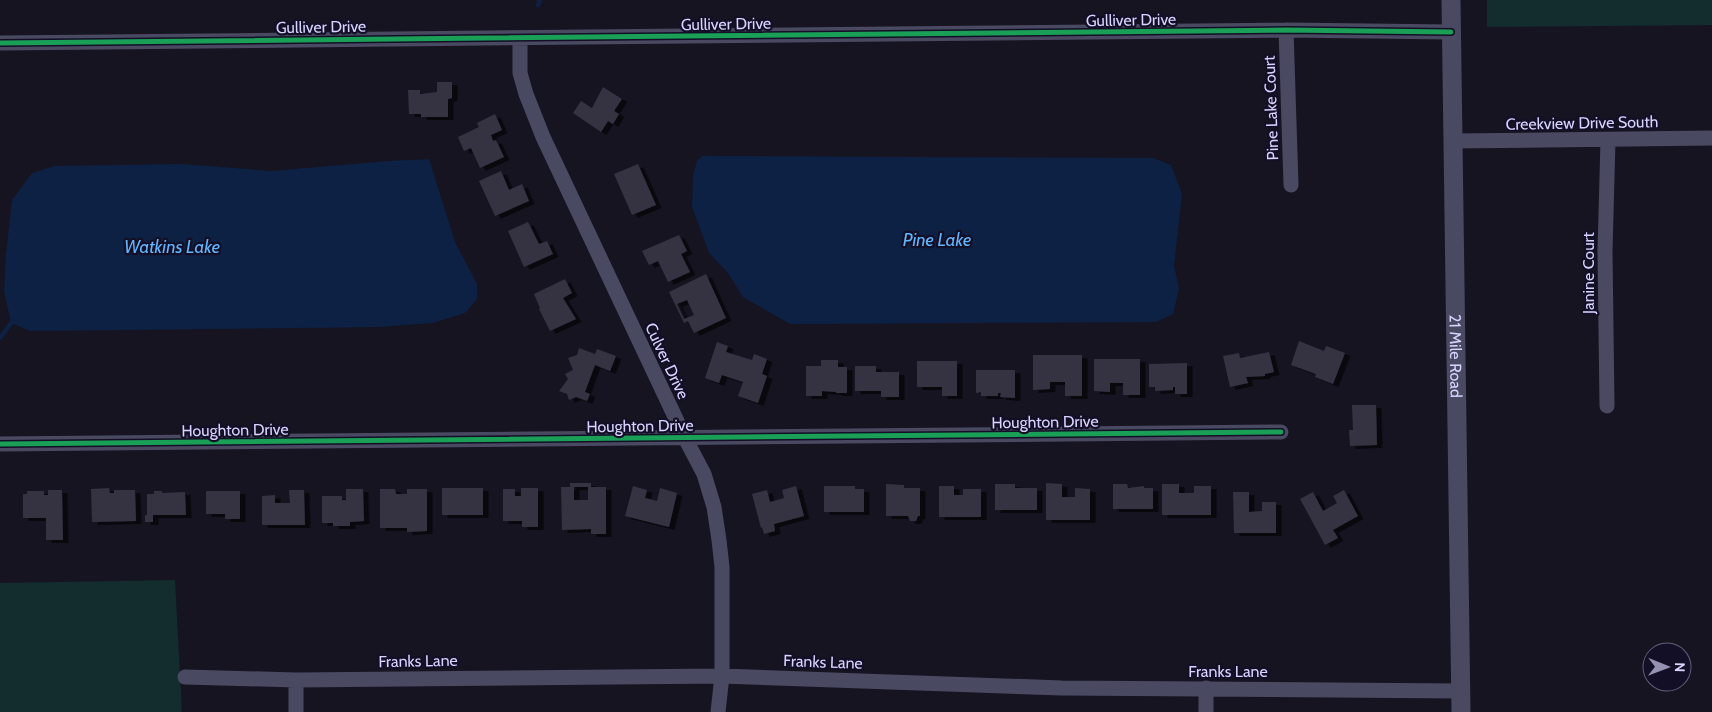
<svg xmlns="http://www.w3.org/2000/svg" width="1712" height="712" font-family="Cabin,sans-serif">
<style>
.green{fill:#132c2d}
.water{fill:#0d2144}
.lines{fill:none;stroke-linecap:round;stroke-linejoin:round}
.stream{stroke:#0d2144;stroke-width:4.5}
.building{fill:#343243;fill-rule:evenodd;filter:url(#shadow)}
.minor{stroke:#4a4962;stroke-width:15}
.tertiary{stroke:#4a4962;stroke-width:19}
.cycleway-casing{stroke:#130f26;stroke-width:8}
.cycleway{stroke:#1a9f57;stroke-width:5}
.labels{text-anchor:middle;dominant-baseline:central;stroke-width:4.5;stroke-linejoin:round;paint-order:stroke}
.street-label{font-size:16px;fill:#d9d4ff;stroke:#130f26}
.water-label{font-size:18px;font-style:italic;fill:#62b6ff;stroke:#130f26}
</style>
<defs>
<filter id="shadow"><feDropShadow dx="5.5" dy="3" stdDeviation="0" flood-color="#0009"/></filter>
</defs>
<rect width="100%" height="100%" fill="#161421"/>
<path class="green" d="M1487,0H1712V25L1487,27Z
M175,580L182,712H0V583Z"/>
<path class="water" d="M702,156L1153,158L1171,165L1182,194L1174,266L1179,289L1173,314L1156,322L790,324L743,297L728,273L709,253L692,207L693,176L697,161Z
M429,159L455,242L477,284V299L465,313L432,323L378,327L30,331L11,323L4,291L6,254L12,200L32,173L55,166L182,164L271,171L389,161Z"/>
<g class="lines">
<path class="stream" d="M538,5L540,0
M0,338L11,323"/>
</g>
<path class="building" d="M437,82H452V98L448,99V117H421V114H409L408,90H420V94L437,92Z
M603,87L622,99L614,111L619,114L613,124L608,121L601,132L573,113L581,101L592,108Z
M495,114L502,130L491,135L493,141L496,140L504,157L480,168L471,148L464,151L458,137L479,127L477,123Z
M638,164L656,205L632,215L614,174Z
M501,171L509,190L522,184L529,201L495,216L479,181Z
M528,222L539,244L547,241L553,254L524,267L508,231Z
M679,235L687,251L681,254L690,272L668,282L658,261L649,265L642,251Z
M706,274L726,318L694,333L688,321L684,323L669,292ZM687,300L694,315L684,319L677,304Z
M565,279L572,293L563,298L576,319L550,331L539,309L540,308L534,294Z
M1299,341L1324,351L1326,346L1345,353L1333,384L1315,377L1316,374L1291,365Z
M717,342L728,346L726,352L752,360L754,354L767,359L762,374L767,376L758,403L738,396L743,382L722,375L719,383L705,378Z
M579,348L595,354L597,349L616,356L610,371L595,365L585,392L590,394L587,401L576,397L569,400L567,394L559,391L568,379L565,374L573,370L568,358L577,355Z
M1269,352L1274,372L1265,374V376L1246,377L1248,383L1230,387L1223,356L1239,353L1240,358Z
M1033,355H1082V396H1065V382H1050V389L1033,390Z
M1094,359H1140V395H1123V383H1110V392L1094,391Z
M821,360H838V367H847V393H836V392L822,391V396H806V366H821Z
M917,361H957V396H942V387H917Z
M1187,363V394H1175V387H1173V390L1155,391V387H1149V364Z
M855,366H876V372H899V397H881V391H855Z
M976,370H1015V398L1000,397L1001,393H998V396H981V392L976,393Z
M1352,405H1376L1377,445L1350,446L1349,430H1353Z
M570,483H591V487H606V534H591V529L562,530L561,487H570ZM574,487H588V500H574Z
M1046,483L1062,484V497H1075V488L1090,489V520H1046Z
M886,484L904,485V488H920V516H918L916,521H910L908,516H886Z
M995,484H1015V488H1037V510H995Z
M1113,484H1127L1128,488L1144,486V488H1153V509H1113Z
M1162,484H1179V493H1194V486H1211V515H1162Z
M633,486L647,490L645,498L657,501L660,488L677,493L669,527L625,516Z
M796,486L804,516L774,524L775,531L764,534L762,527L761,528L752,494L767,490L770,502L784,498L782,490Z
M824,486H855V489H864V512H824Z
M939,486H954V495H963V489H981V517H939Z
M109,488L110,493H114V490H135L136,521L92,522L91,489Z
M442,488H483V515H442Z
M521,488H538V527H522V521H503V489H515V496H521Z
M346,489H363L364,521L350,522V526H333V523H322V496H342V500H346Z
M380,489H395L396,494H407V489H427V531L407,532V528H380Z
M48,490H62L63,540H46V518H23V494H27V491H44V495H48Z
M289,490H304L305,525H262V496L275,495V503H290Z
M1344,490L1358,516L1333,530L1338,538L1325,545L1300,499L1313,492L1323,511L1337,503L1333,496Z
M154,491H162V493L185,492L186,515H153V522H145V515H147V494H154Z
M206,491H240V519H225V514H206Z
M1233,492H1249V512L1262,511V502H1276V533H1234Z"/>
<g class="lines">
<path class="minor" d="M1286,30L1291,185
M520,38V73L526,94L543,137L685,438L704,474L714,507L719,540L722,567V676L718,712
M0,43L1286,30L1451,32
M1453,141L1712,138
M1607,406L1605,251L1608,140
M0,444L1281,432
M185,677L296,680L722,676L1062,688L1460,691
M296,712V680
M1206,712V688"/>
<path class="tertiary" id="s1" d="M1451,0L1461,712"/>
<g class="cycleway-casing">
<path id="cycleway" d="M0,43L1286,30L1451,32
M0,444L1281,432"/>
</g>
<use href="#cycleway" class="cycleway"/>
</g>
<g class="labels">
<g class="street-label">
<text transform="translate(1131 20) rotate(-1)">Gulliver Drive</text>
<text transform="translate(726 24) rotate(-1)">Gulliver Drive</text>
<text transform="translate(321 27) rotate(-1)">Gulliver Drive</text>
<text transform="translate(1271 108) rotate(-92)">Pine Lake Court</text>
<text transform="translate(1582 123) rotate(-1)">Creekview Drive South</text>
<text transform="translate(1588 273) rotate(-90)">Janine Court</text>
<text stroke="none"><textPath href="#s1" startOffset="356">21 Mile Road</textPath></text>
<text transform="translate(667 361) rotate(65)">Culver Drive</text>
<text transform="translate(1045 422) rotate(-1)">Houghton Drive</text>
<text transform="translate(640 426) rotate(-1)">Houghton Drive</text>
<text transform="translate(235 430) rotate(-1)">Houghton Drive</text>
<text transform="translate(418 661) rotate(-1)">Franks Lane</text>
<text transform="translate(823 662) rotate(2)">Franks Lane</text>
<text x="1228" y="671">Franks Lane</text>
</g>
<g class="water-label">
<text x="937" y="240">Pine Lake</text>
<text x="172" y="247">Watkins Lake</text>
</g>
</g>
<g transform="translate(1667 667) rotate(91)"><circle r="24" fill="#130f26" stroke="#625e7d"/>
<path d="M0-4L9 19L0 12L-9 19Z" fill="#9591b1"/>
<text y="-8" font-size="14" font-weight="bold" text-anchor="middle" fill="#d9d4ff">N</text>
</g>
</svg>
